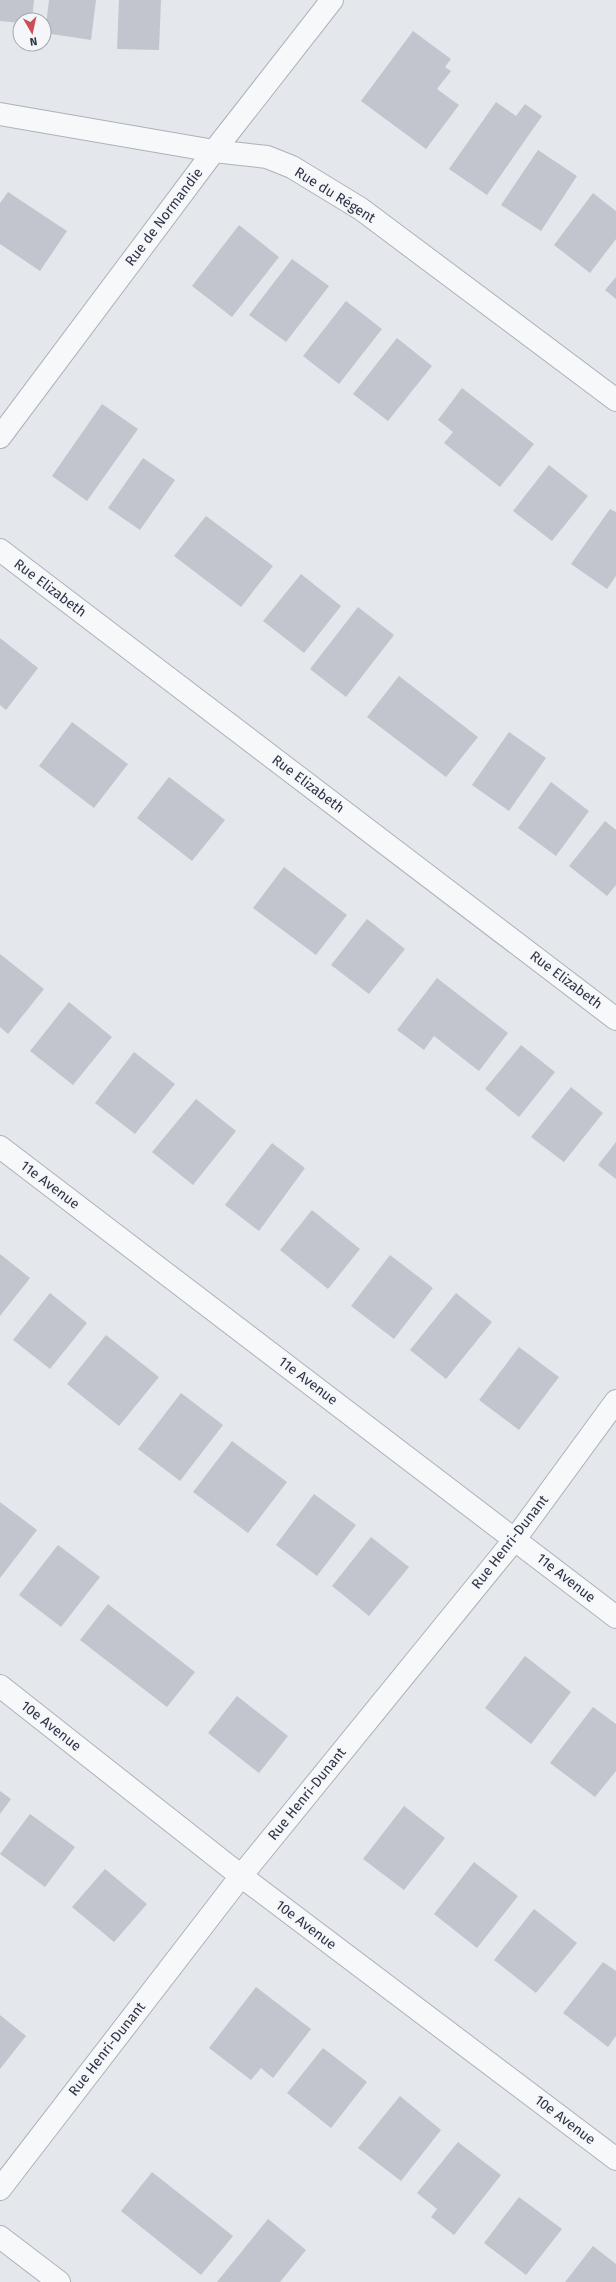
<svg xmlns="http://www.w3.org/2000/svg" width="616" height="2282" font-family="'Fira Sans',sans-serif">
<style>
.building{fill:#c2c5ce}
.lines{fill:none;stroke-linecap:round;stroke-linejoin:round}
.minor-casing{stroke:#adb1ba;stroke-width:24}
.minor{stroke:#f7f8fa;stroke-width:22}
.labels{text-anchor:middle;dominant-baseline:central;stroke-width:3.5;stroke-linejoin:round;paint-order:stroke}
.street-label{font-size:14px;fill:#2c3344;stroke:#f4f6f9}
</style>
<rect width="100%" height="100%" fill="#e4e7ec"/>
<path class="building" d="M0,0H34L32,20H20V23L0,21Z
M49,0H96L91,40L45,33Z
M119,0H161L159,50L117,49Z
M413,31L451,59L445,67L451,71L437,89L459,105L426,149L361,101Z
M496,102L516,116L525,104L542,116L487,195L449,169Z
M538,150L577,176L541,231L501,205Z
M8,192L67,231L40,271L0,244V203Z
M593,193L616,211V239L590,273L554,245Z
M239,225L279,257L232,317L192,286Z
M292,259L329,286L286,342L249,315Z
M616,277V299L605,290Z
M346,301L382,329L339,384L303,356Z
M397,338L432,366L388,421L353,394Z
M462,388L534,444L500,487L444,443L453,432L438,420Z
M102,404L138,429L87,501L52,476Z
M143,458L175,480L140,530L108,508Z
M549,465L588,496L552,541L513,511Z
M610,509L616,512V576L607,589L571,564Z
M206,516L273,566L241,607L174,556Z
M301,574L341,606L304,653L263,621Z
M358,607L394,635L346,697L310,669Z
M0,638L38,668L6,710L0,705Z
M399,676L478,737L446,777L367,717Z
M72,722L128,764L94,808L39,766Z
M509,732L546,758L509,811L472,785Z
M169,777L225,820L192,861L137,818Z
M551,782L589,811L556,856L518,828Z
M605,821L616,830V885L607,896L569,866Z
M284,867L347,915L316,955L253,908Z
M367,919L405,949L369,994L331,965Z
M0,954L44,989L8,1034L0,1027Z
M437,978L508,1033L479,1071L434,1036L424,1050L397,1030Z
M69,1002L112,1037L73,1085L30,1051Z
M521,1045L555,1072L519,1117L485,1089Z
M134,1052L175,1084L135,1134L95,1103Z
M571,1087L603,1113L564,1162L531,1137Z
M196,1099L236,1131L193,1185L152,1152Z
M616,1142V1179L598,1165Z
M272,1143L305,1168L259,1231L225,1205Z
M312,1210L360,1249L328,1289L280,1250Z
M0,1254L30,1278L0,1316Z
M390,1255L433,1288L394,1339L351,1306Z
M50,1293L87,1323L50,1369L13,1340Z
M456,1293L492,1322L446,1379L410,1350Z
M106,1335L159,1377L119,1426L67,1384Z
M519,1347L559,1377L519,1430L479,1400Z
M181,1393L223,1425L180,1481L138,1449Z
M232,1441L287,1482L248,1533L193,1492Z
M314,1494L356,1525L317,1576L276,1545Z
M0,1502L37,1530L0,1578Z
M371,1537L409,1567L369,1616L332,1586Z
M58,1545L100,1577L61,1627L19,1595Z
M108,1604L195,1672L167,1707L80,1640Z
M525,1656L571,1692L531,1744L485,1708Z
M237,1696L288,1736L259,1773L208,1733Z
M593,1707L616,1724V1771L595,1797L550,1763Z
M0,1791L11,1799L0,1814Z
M404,1806L445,1838L404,1890L363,1859Z
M30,1814L75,1847L45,1887L0,1854Z
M474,1862L518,1896L477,1948L434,1914Z
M105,1869L147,1904L114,1942L72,1907Z
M534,1909L577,1943L536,1993L494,1960Z
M603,1962L616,1971V2036L608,2047L563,2013Z
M256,1987L311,2029L273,2078L261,2068L251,2080L209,2048Z
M0,2015L26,2036L0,2069Z
M323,2048L367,2082L331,2128L287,2093Z
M400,2096L441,2130L401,2181L358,2148Z
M458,2142L501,2175L454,2235L431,2217L437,2209L417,2193Z
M152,2172L233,2236L201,2275L121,2211Z
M519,2197L562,2229L526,2275L484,2243Z
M268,2219L306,2250L280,2282H217Z
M593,2246L616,2264V2282H565Z"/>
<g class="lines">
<g class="minor-casing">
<path id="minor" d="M0,114L214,151L267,157L292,167L361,209L616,400
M0,437L214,151L332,0
M0,550L616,1019
M0,1147L616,1617
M0,1686L241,1876L616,2159
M0,2189L241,1876L515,1539L616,1401
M0,2237L59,2282"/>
</g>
<use href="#minor" class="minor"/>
</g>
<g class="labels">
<g class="street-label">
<text transform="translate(335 195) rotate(32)">Rue du Régent</text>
<text transform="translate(164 217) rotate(-53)">Rue de Normandie</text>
<text transform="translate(50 588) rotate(37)">Rue Elizabeth</text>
<text transform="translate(308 784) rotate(37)">Rue Elizabeth</text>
<text transform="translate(566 980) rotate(37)">Rue Elizabeth</text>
<text transform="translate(50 1185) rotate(37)">11e Avenue</text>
<text transform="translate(308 1381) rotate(37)">11e Avenue</text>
<text transform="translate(510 1542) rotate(-52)">Rue Henri-Dunant</text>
<text transform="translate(566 1578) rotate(38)">11e Avenue</text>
<text transform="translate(51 1726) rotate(38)">10e Avenue</text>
<text transform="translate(307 1794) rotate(-51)">Rue Henri-Dunant</text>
<text transform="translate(306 1925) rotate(37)">10e Avenue</text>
<text transform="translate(107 2049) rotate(-52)">Rue Henri-Dunant</text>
<text transform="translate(565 2120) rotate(37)">10e Avenue</text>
</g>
</g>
<g transform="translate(32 32) rotate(171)"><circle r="19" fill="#f4f6f9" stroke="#a4a8b1"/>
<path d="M0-3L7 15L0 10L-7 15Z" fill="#cb4f58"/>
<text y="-6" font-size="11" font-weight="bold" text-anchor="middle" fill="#2c3344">N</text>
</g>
</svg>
